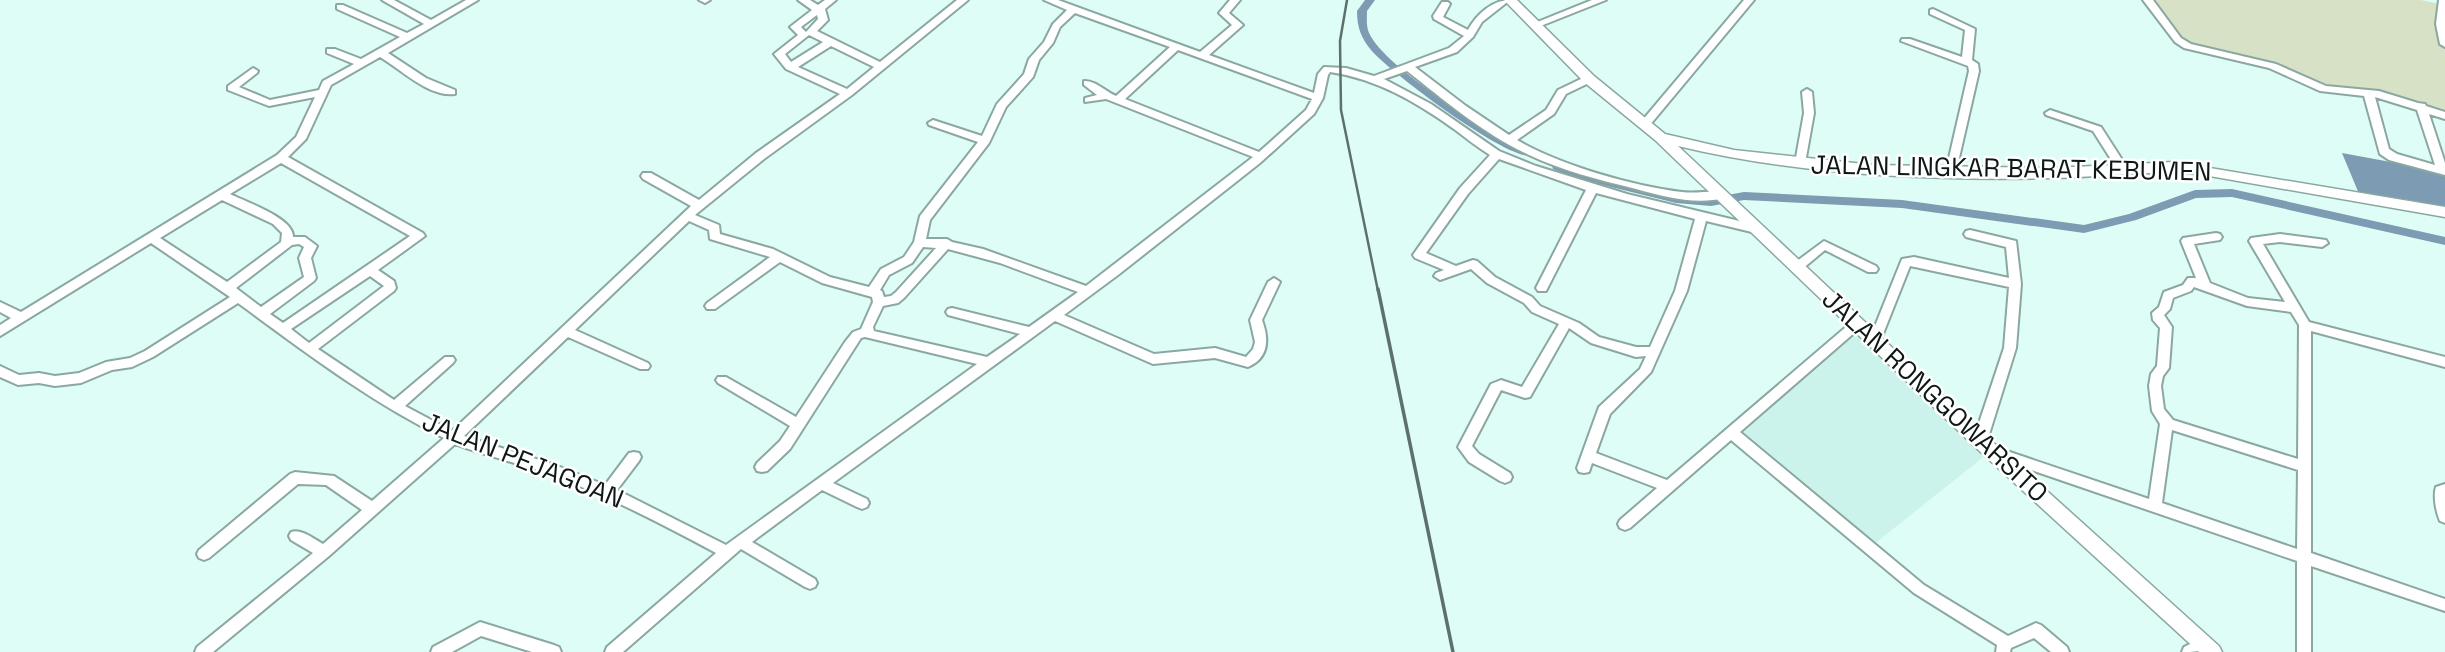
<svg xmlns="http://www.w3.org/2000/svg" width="2445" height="652" font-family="'Space Grotesk',sans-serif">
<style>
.built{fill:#ccf3eb}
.green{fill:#d7e1c6}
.water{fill:#7d9bb2}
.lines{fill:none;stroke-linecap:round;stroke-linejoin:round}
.canal{fill:#7d9bb2;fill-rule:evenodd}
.minor-casing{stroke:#8ba7a1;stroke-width:4}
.major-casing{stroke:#8ba7a1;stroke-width:3}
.minor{fill:#fff;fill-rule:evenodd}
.major{fill:#fff;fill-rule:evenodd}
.rail-far1{stroke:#5e706c;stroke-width:2.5}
.rail{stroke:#5e706c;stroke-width:3.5}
.labels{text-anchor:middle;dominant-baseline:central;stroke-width:5;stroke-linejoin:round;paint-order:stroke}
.street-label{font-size:26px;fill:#0e1816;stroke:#fff}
</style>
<rect width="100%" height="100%" fill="#dffdf7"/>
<path class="built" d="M1857,329L1991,451L1868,549L1733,440Z"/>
<path class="green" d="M2142,0H2421L2445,5V116L2381,96L2323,92L2273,68L2179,46Z"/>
<path class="water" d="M2342,153L2445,172V215L2362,201Z"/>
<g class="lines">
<path class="canal" d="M1365,0H1375L1367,11C1367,18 1366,26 1369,33C1388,72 1492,132 1532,150L1533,153L1532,156C1505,159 1391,73 1371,50C1361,38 1357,27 1357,11Z
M1557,162L1586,173L1676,195L1711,198L1744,192L1902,200L2084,225L2129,214L2195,190L2232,189L2445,237V245L2232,197L2196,198L2136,220L2084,233L1902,208L1744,200L1711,206L1676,203L1579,179L1553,169L1552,166Z"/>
<g class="minor-casing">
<path id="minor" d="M382,0H394L431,20L466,0H478L388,53L426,78L455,90V94C428,97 402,70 380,57L331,85L306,139L288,157L423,233L425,236L378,270L394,281L396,288L394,291L318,349L394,400L445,357H453L455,360L453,363L405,406L452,431L691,206L643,179L641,176L643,173H651L699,200L756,153L840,94L786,69L774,54L798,35L790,27L812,10L798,0H810L818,5L825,0H836L825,9L828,20L817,31L880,62L957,0H968L852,95L764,159L695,215L719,225L720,234L773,249L830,277L869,287L881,269L904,257L914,242L920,216L978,142L929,125L928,123L933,120L982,136L997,104L1024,74L1029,59L1044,42L1053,24L1067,10L1044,0H1058L1200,52L1232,25L1219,13L1230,0H1240L1229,13L1243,25L1209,55L1314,93L1318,74L1324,67L1346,68L1374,76L1449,48L1464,36L1434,19L1433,16L1442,2H1448L1450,4L1443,17L1468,30C1476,15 1492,0 1510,0L1482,22L1473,37L1457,52L1415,67L1466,106L1509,135L1546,110L1558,90L1585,77H1593V81L1566,94L1554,114L1517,140C1560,165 1633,186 1682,192C1696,194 1711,190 1725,192L1727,195L1725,198C1695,205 1665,197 1636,189C1600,180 1563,171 1529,155C1484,134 1445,101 1407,71L1384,79L1431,104L1499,151L1536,166L1627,194L1756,225L1762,229L1756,233L1706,221L1687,291L1651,372L1610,414L1596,453L1667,480L1853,321H1861L1863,324L1861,327L1740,432L1924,585L2008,636L2036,623L2041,625L2067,647L2069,652H2051L2034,638L2011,648L2010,652H1996L1997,645L1914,593L1731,440L1630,528L1625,530L1620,528L1618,524L1620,520L1657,488L1592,463L1589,472L1584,473L1579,472L1577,468L1599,407L1640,369L1646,356L1636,357L1591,343L1569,328L1530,397L1525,398L1501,390L1472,446L1479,454L1510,473L1512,477L1510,481L1505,483L1500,481L1469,462L1458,447L1491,384L1501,380L1522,387L1559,324L1532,312L1524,303L1487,283L1471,269L1440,280L1434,276L1436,273L1444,270L1415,258L1413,255L1460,188L1490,155C1477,147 1466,138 1454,129C1416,102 1377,79 1330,72L1328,75L1323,98L1314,114L1260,163L1118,275L1064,315L1154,354L1215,348L1246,357L1253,349L1255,342L1250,320L1268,282L1274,278L1280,282L1262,320C1269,339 1269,358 1248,367L1215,358L1153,364L1055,321L833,483L867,499L869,503L867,507L862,509L857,507L822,490L752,542L815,579L817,583L815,587L810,589L805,587L741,549L623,652H605L607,647L716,553C664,525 612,498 557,477C524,464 488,457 455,444L329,556L213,652H195L197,647L313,553L291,540L289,536L291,532C301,528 314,539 323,544L362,510L326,485L298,484L209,558L204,560L199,558L197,554L199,550L290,474L295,472L334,476L372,501L444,438C369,401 305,352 238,303L153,357L132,367L112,370L81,383L55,386L39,383L18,385L0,377V366L19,375L39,373L55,376L79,373L106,362L130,358L145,351L230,297L151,243L0,336V325L11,318L0,312V302L21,312L277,155L296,137L315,97L269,106L228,90V86L253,68L258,71L257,73L239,87L270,100L319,90L323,81L354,64L327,53V49H335L361,59L400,37L337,9V5H343L407,33L424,24ZM1075,13L1170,47L1116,96C1106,92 1095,80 1084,81V85L1097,95L1085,98V102L1106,99L1253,157L1086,286L983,249L952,242L947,239H926L930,220L989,143L1006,107L1033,77L1039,60L1053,43L1060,27ZM817,15L818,19L806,32L801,27ZM809,35L823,42L791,62L785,54ZM831,46L874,67L847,89L798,67ZM1178,50L1312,99L1306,110L1259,152L1125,99ZM1499,159L1586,190L1536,288L1538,291H1546L1596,193L1695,219L1675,291L1650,347H1636L1599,337L1579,323L1540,306L1532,297L1495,277L1477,261L1473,260L1456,266L1426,253L1468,194ZM281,163L410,236L283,323L270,314L314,281L316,278L311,258L317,246L305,237H293C294,218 246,202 230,194ZM222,200L273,224L282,233L281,242L227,282L160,238ZM689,221L709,230L710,239L770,257L707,303L705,306L707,309H715L780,262L822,283L872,297L873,302L861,329L853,332L845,342L796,417L726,377H718L716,380L718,383L790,426L780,441L757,463L755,467L757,471L762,472L767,471L790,449L861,338L865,337L977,364L726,545L617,490L639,461L641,457L639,453L634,452L629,453L605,485L555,465L464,436L568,337L640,369H648L650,366L648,363L575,330ZM299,244L304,247L299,258L304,277L261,307L236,288L292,245ZM923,247L936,248L896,292L891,296L884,297L882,291L880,290L889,275L912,263ZM948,249L1000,263L1078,292L1029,327L952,308L948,309L946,312L948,315L1020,334L987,357L874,331L873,327L883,306L898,303L904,298ZM370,276L384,286L309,343L291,329Z
M699,0H710L705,3Z
M1592,0H1606L1538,27L1535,28L1530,25Z
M1744,0H1754L1649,126H1641L1640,124L1641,122Z
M2143,0H2153L2181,38L2191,44L2276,64L2326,86L2379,91L2418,103L2425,104L2426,106L2445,112V119L2429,114L2445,163V175L2389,160L2380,154L2364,96L2320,91L2269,68L2184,48L2175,42ZM2375,97L2417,110L2435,165L2397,154L2389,149Z
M2439,0H2445V47L2440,44L2436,24Z
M1933,9L1975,29L1972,60L1978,64L1979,71L1956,171L1951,175L1946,171L1969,71L1968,66L1901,41L1902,39H1910L1962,57L1965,30L1930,14V10Z
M1807,89L1812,92L1814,113L1805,163L1800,167L1795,163L1804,113L1802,92Z
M2050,110L2101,127L2128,169L2127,172H2119L2093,131L2046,115L2045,113Z
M1970,230L2016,241L2021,284L2016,348L1987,441L1985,445L1980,446L1975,445L1973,441L2004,348L2009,287L1910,266L1879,344H1871L1869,341L1902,259L1914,257L2009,278L2006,247L1966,237L1964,234L1966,231Z
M2216,233L2220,234L2222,237L2220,240L2194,244L2210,283L2248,298L2285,302L2249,241L2251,238L2280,234L2326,240L2328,243L2322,247L2280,242L2263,244L2309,322L2445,357V367L2311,331V553L2445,599V611L2311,566V652H2297V561L1990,456L1988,452L1990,448L1995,447L2149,499L2160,424L2152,411L2149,386L2151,374L2157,366L2160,328L2153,320L2152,313L2159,307L2164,292L2183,285L2188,278H2196L2181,241L2183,238ZM2194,287L2247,306L2291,312L2299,325L2298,459L2173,420L2164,409L2161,386L2163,376L2169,368L2172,327L2164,315L2170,309L2173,298L2191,291ZM2172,430L2298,470L2297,549L2162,503Z
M1824,241L1876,266L1878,269L1876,272H1868L1825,250L1801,270H1793L1791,267L1793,264Z
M2445,484V523L2440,521C2436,512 2433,496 2436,487Z
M480,622L554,645L559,647L561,652H532L481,636L452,652H431L433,647Z
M2204,637L2209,639L2211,644C2206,652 2192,652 2182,652L2184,647Z"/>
</g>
<g class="major-casing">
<path id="major" d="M1504,0H1517L1594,76L1665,134L1734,150L1873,165L2053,168L2174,162L2445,207V217L2198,174C2150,170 2102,177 2054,178C1930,181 1798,175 1678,146L1986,436L2219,646L2222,652H2199L1974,446L1655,140L1584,82Z"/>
</g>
<use href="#minor" class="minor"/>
<use href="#major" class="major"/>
<path class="rail-far1" d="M1347,0L1340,41L1341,110L1378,291"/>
<path class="rail" d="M1378,289L1453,652"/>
</g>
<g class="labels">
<g class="street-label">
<text transform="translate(2011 168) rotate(1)">JALAN LINGKAR BARAT KEBUMEN</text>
<text transform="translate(1935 396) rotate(43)">JALAN RONGGOWARSITO</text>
<text transform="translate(523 460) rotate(22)">JALAN PEJAGOAN</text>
</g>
</g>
</svg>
